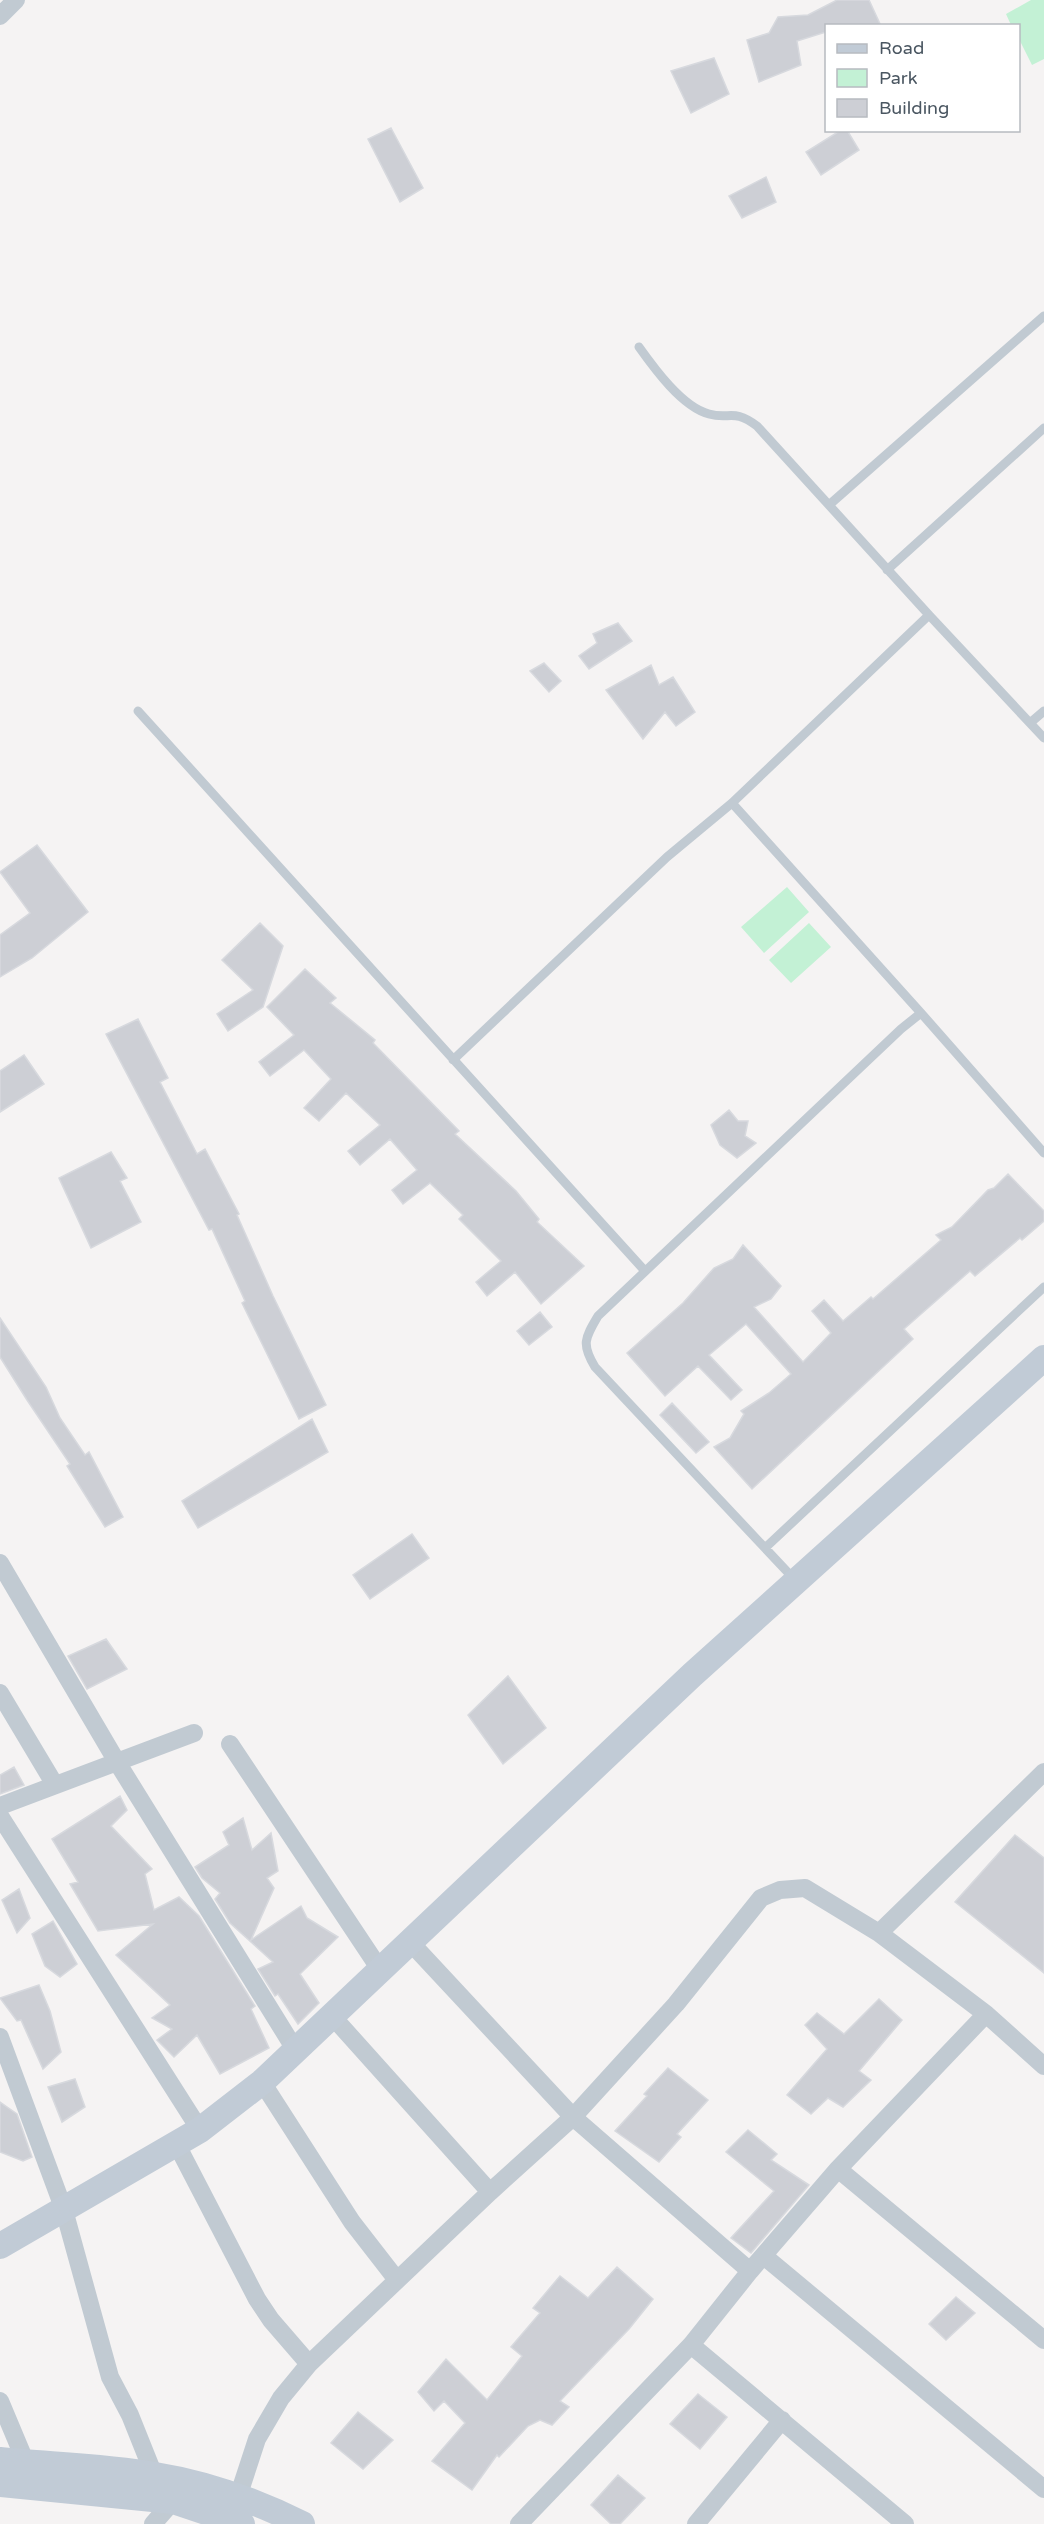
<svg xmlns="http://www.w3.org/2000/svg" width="1044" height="2524" font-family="'Varela Round',sans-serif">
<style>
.green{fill:#c3f1d5}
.building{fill:#cdcfd5;stroke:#d7d9de;stroke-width:1.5}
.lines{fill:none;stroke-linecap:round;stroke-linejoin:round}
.lane{stroke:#c1cad2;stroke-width:9}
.street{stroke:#c1cad2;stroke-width:18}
.secondary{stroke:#c1cbd6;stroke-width:26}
</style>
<rect width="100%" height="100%" fill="#f5f3f3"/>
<path class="green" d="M1031,0H1044V59L1032,65L1019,39L1018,26L1011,25L1006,14Z
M787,887L809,912L764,953L741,927Z
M809,923L831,947L791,983L769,960Z"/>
<path class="building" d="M837,0H869L881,26H826V32L797,41L801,65L759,82L747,40L769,33L778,17L808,15Z
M714,58L729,94L691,113L671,71Z
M391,128L423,188L400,202L368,139Z
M841,130H847L859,150L821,175L806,152Z
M766,177L776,202L742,218L729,196Z
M618,623L632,641L589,669L579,656L597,643L593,634Z
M544,663L561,681L549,692L530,671Z
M651,665L659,685L673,677L695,712L676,726L665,712L643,739L606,690Z
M37,845L88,912L32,958L0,977V935L30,913L0,872Z
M260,923L283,946L263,1007L228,1031L217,1014L253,990L222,960Z
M305,969L336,998L330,1003L375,1040L373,1043L459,1131L455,1134L516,1191L539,1219L537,1222L584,1266L541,1304L515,1272L487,1296L476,1282L501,1261L459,1219L463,1215L430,1183L403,1204L392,1190L417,1170L390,1139L360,1165L348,1151L380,1125L346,1093L319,1121L304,1108L331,1079L304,1050L270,1076L259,1062L294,1035L267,1007Z
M138,1019L168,1078L160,1082L197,1154L205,1149L239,1214L237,1215L273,1296L326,1405L299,1419L242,1303L245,1301L212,1229L209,1230L106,1034Z
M24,1055L44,1084L0,1112V1071Z
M729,1110L738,1121H748L745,1136L756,1143L737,1158L720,1145L711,1125Z
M111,1152L127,1178L120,1181L141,1222L91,1248L59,1178Z
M1008,1174L1044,1211V1221L1022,1240L1020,1238L975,1276L970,1271L904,1329L913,1339L752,1489L714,1447L730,1438L744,1414L741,1411L769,1393L791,1374L746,1324L709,1355L742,1390L731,1400L698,1366L665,1396L627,1353L683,1303L714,1268L733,1259L743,1245L781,1286L771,1299L754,1307L803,1362L831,1333L812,1311L824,1300L843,1321L871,1297L873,1299L941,1240L936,1235L952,1227L988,1190L994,1188Z
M540,1312L552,1327L529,1345L517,1331Z
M0,1318L46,1387L60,1418L85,1455L89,1452L123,1517L105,1527L67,1466L70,1464L27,1400L0,1357Z
M672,1403L709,1442L696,1453L660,1415Z
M312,1419L328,1452L198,1528L182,1501Z
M412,1534L429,1558L370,1599L353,1575Z
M106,1639L127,1669L87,1689L68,1656Z
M508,1676L546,1728L503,1764L468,1715Z
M14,1767L24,1785L0,1794V1775Z
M120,1796L127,1810L111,1826L152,1869L145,1874L154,1910L179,1897L199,1916L255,2006L251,2009L269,2048L220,2074L197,2035L174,2057L157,2040L172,2029L152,2018L170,2005L116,1955L153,1924L98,1931L70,1884L78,1882L52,1839Z
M243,1818L252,1850L271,1833L278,1871L267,1878L274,1888L251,1940L301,1906L307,1918L338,1937L300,1974L319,2003L298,2024L278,1994L275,1996L258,1969L273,1962L230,1923L215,1899L220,1893L202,1878L195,1867L229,1845L223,1832Z
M1015,1835L1044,1858V1973L955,1902Z
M19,1889L30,1918L17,1933L2,1900Z
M53,1921L77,1964L60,1977L45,1966L32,1934Z
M39,1985L50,2011L61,2052L43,2069L21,2020L17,2021L0,1998Z
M879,1999L902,2020L859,2071L871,2080L843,2107L828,2098L811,2114L787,2095L827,2049L805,2025L817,2013L844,2034Z
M668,2068L708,2100L677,2134L681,2137L659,2162L615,2131L647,2096L644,2094Z
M75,2079L85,2107L62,2122L48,2087Z
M0,2102L17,2114L32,2157L23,2161L0,2152Z
M748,2130L777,2154L771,2160L809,2185L751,2253L731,2238L774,2191L726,2152Z
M617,2267L653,2299L629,2329L560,2401L569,2407L552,2425L540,2420L528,2426L499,2457L497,2455L472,2490L432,2461L465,2423L444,2401L434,2411L418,2392L446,2359L487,2400L522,2356L511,2347L540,2313L533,2308L560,2276L588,2298Z
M956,2297L975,2313L946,2340L929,2324Z
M698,2394L727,2417L700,2449L670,2424Z
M358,2412L393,2440L363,2469L331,2443Z
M618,2475L645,2498L620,2524H611L591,2505Z"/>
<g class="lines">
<path class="lane" d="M639,347C654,368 682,407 709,414C730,420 733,408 757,426L929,615
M829,505L1044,316
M887,570L1044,428
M138,711L645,1271
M1030,723L1044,711
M732,803L921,1013L1044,1153
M453,1060L667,857L732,803L929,615L1044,738
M765,1548L1044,1287
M795,1580L595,1367C581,1344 585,1338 598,1316L901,1029L921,1013"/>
<path class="street" d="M0,16L16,0
M0,1563L117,1762L296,2051
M0,1693L55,1785
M230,1744L381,1971
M1044,1772L879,1933L986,2014L1044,2066
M0,1806L194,1733
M0,1816L200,2130
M411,1943L573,2117L750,2271
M333,2017L490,2192
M0,2037L64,2210L110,2377L130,2415L154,2475
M262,2082L352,2222L397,2280
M176,2143L257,2299L271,2320L309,2364
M838,2169L1044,2340
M765,2257L1044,2489
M691,2345L905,2524
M0,2401L26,2463
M238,2497L257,2439L281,2398L309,2364L490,2192L573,2117L676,2004L761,1898L780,1890L805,1888L879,1933
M153,2524L173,2501
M519,2524L691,2345L750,2271L838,2169L986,2014
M696,2524L782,2420"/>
<path class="secondary" d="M0,2246L200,2130L262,2082L692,1675L1044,1358
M0,2460C51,2465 104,2466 155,2475C205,2483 256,2501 302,2524
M0,2484L173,2501L242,2524"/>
</g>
<rect x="825" y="24" width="195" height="108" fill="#ffffff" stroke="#b7bbc0" stroke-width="1.5"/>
<rect x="837" y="44" width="30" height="9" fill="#c1cbd6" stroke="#b7bbc0" stroke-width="1.5"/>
<text x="879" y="54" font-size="18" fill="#4a5661">Road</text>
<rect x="837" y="69" width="30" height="18" fill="#c3f1d5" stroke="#b7bbc0" stroke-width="1.5"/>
<text x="879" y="84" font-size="18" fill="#4a5661">Park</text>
<rect x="837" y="99" width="30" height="18" fill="#cdcfd5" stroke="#b7bbc0" stroke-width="1.5"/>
<text x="879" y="114" font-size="18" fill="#4a5661">Building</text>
</svg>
